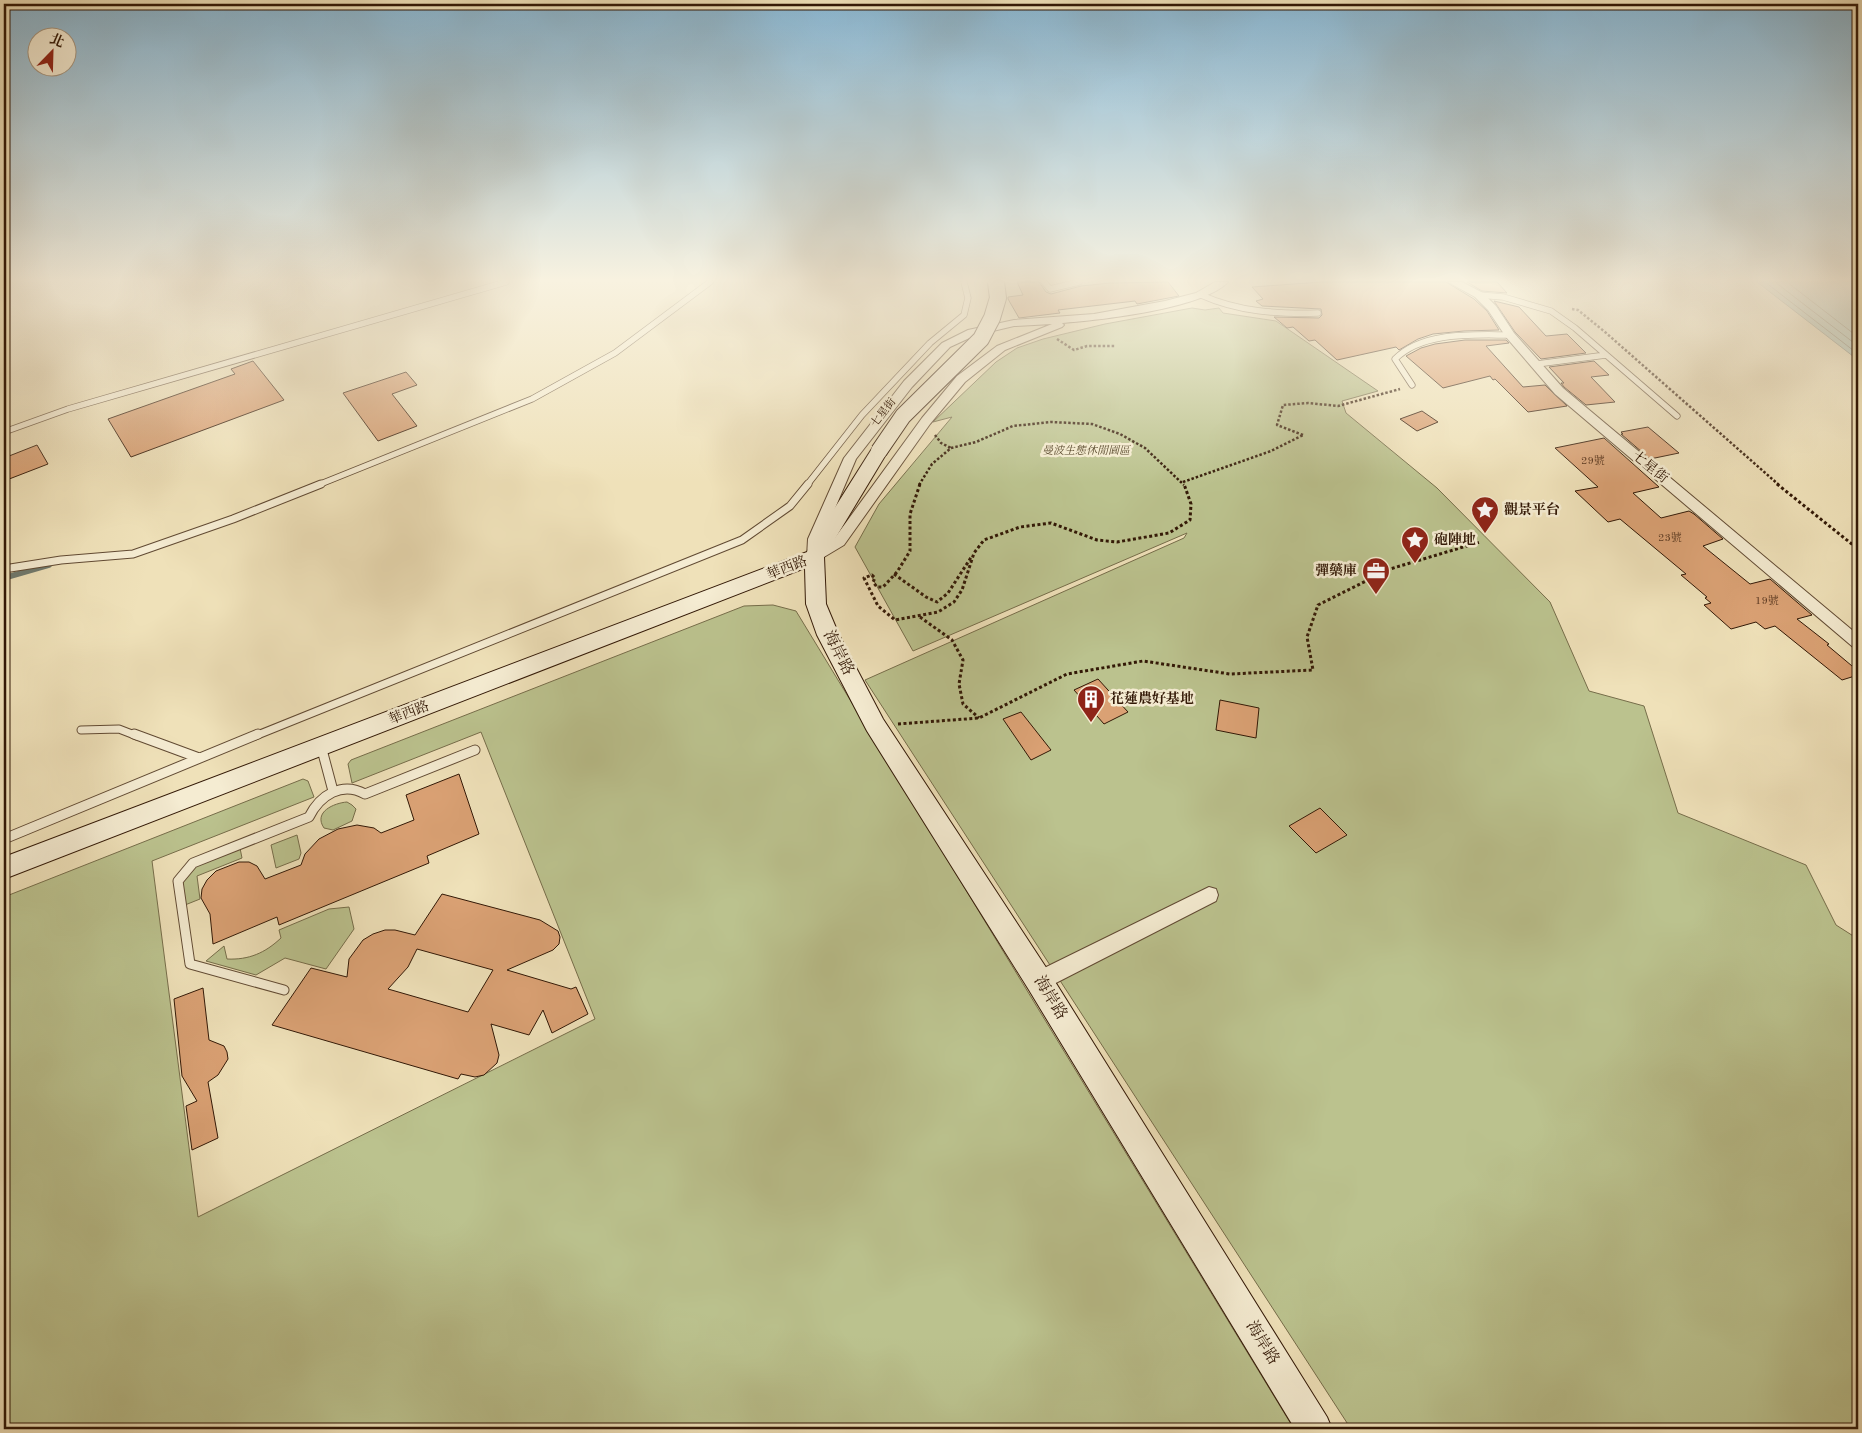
<svg xmlns="http://www.w3.org/2000/svg" width="1862" height="1433" font-family="'Old Standard TT','Noto Serif TC',serif">
<style>
.green{fill:#bbc28e;stroke:#766d4a}
.water{fill:#9abcb4;stroke:#707a6e}
.lines{fill:none;stroke-linecap:round;stroke-linejoin:round}
.shore{stroke:#666a5d;stroke-width:1}
.stream{stroke:#707a6e;stroke-width:5.5}
.building{fill:#daa174;stroke:#321806;fill-rule:evenodd}
.lane-far2-casing{stroke:#614a33;stroke-width:7}
.lane-far1-casing{stroke:#614a33;stroke-width:9}
.lane-casing{stroke:#614a33;stroke-width:11}
.street-casing{stroke:#614a33;stroke-width:2}
.secondary-casing{stroke:#321806;stroke-width:2}
.path-far1{stroke:#321806;stroke-width:2.5;stroke-dasharray:2.5 2;stroke-linecap:butt}
.path{stroke:#321806;stroke-width:3;stroke-dasharray:3 2.5;stroke-linecap:butt}
.lane-far2{stroke:#f5ecd2;stroke-width:5.5}
.lane-far1{stroke:#f5ecd2;stroke-width:7}
.lane{stroke:#f5ecd2;stroke-width:9}
.street{fill:#f5ecd2;fill-rule:evenodd}
.secondary{fill:#f5ecd2;fill-rule:evenodd}
.secondary-bridge-casing{stroke:#321806;stroke-width:18;stroke-linecap:butt}
.secondary-bridge{stroke:#f5ecd2;stroke-width:16}
.labels{text-anchor:middle;dominant-baseline:central;stroke-width:5;stroke-linejoin:round;paint-order:stroke}
.far-street-label{font-size:11px;fill:#321806;stroke:#f5ecd2}
.far-park-label{font-size:11px;font-style:italic;fill:#5b4b2f;stroke:#f5ecd2}
.number-label{font-size:11px;fill:#5c3a22}
.street-label{font-size:14px;fill:#321806;stroke:#f5ecd2}
.poi-label{font-size:14px;font-weight:bold;fill:#321806;stroke:#f5ecd2;text-anchor:start}
.near-street-label{font-size:16px;fill:#321806;stroke:#f5ecd2}
</style>
<rect width="100%" height="100%" fill="#efe1b9"/>
<filter id="stains"><feTurbulence type="fractalNoise" baseFrequency=".004" numOctaves="4"/><feColorMatrix values="0 0 0 0 .2 0 0 0 0 .09 0 0 0 0 .02 0 0 0 .5 -.17"/></filter>
<radialGradient id="worn" r=".72"><stop offset=".6" stop-color="#630" stop-opacity="0"/><stop offset="1" stop-color="#630" stop-opacity=".3"/></radialGradient>
<path class="green" d="M1192,308L1205,310L1219,308L1223,313L1276,321L1378,391L1342,401L1346,413L1437,488L1550,602L1589,691L1644,706L1678,813L1806,865L1836,925L1858,939V1429H1351L865,680L1184,538L1187,533L913,651L855,547L879,504L952,417L933,422L996,362L1017,348L1043,339L1105,324Z
M773,605L796,611L1294,1429H4V897L303,779L308,781L314,797L152,861L198,1217L595,1019L481,732L352,783L348,764L351,760L744,606Z
M347,802L352,805L356,809L352,821L333,830L324,828C313,812 334,803 347,802Z
M297,835L301,853L299,859L276,868L271,845Z
M240,848L242,858L197,876L200,899L185,905L181,880L192,867Z
M349,907L354,929L326,969L285,958L256,975L206,961L224,946L227,959C249,960 265,953 281,938L279,930L329,909Z"/>
<path class="water" d="M1757,282H1858V360Z"/>
<g class="lines">
<path class="shore" d="M1765,282L1858,354
M1775,282L1858,346
M1787,282L1858,337"/>
<path class="stream" d="M4,578L49,565"/>
</g>
<path class="building" d="M1017,282H1039L1046,292L1051,294L1081,286L1110,283L1168,282L1179,296L1137,304L1135,301L1058,310L1060,313L1019,318L1008,299V297L1023,295Z
M1321,282H1446L1474,299L1487,311L1499,330L1464,331L1433,334L1418,339L1399,350L1396,347L1337,360L1315,340L1309,341L1293,327L1287,328L1274,317L1319,318L1322,315L1321,309L1262,306L1256,301L1263,299L1252,287Z
M1467,282H1497L1507,293L1482,291Z
M1494,301L1519,307L1546,336L1567,334L1586,353L1541,359L1515,332Z
M1465,340H1506L1509,343L1486,346L1523,387L1545,385L1567,406L1528,412L1495,379L1493,380L1490,376L1443,388L1406,356L1421,348L1435,344Z
M253,361L284,400L131,457L108,419L235,374L231,369Z
M1594,361L1609,375L1591,377L1615,402L1586,405L1564,387L1561,383H1564L1549,367Z
M406,372L417,385L392,394L417,426L378,441L343,393Z
M1422,411L1438,422L1417,431L1400,419Z
M1648,427L1679,453L1650,459L1621,434H1623L1621,432Z
M1604,438L1659,487L1633,493L1661,518L1689,511L1694,514L1723,539L1703,546L1750,584L1770,579L1812,615L1797,619L1829,644L1827,645L1858,671V675L1842,680L1775,626L1765,629L1756,622L1731,629L1704,605L1711,603L1705,598L1707,597L1681,575L1686,574L1620,519L1608,522L1575,491L1598,487L1555,448Z
M37,445L48,464L4,481V458Z
M1098,679L1128,712L1104,724L1074,690Z
M1220,700L1259,708L1256,738L1216,730Z
M1021,712L1051,750L1031,760L1003,719Z
M459,774L479,834L427,856L429,863L279,925L277,917L213,944L210,914L201,898L202,889L207,880L216,871L239,862H249L257,866L265,879L301,865L305,854L319,839L338,829L357,825L374,828L381,833L414,820L406,795Z
M1320,808L1347,835L1316,853L1289,826Z
M442,894L540,920L558,931L560,937L559,944L553,950L507,970L571,989L576,987L588,1014L552,1033L543,1010L529,1035L491,1024L499,1055L497,1063L484,1075L475,1077L461,1074L458,1079L272,1025L311,968L347,977L349,959L363,940L373,934L385,930H395L415,935ZM417,949L493,970L468,1012L388,989L408,967Z
M203,988L209,1040L224,1046L227,1052L228,1059L218,1075L208,1082L218,1138L192,1150L186,1106L197,1101L182,1076L174,999Z"/>
<g class="lines">
<g class="lane-far2-casing">
<path id="lane-far2" d="M1044,282L1050,289L1079,282
M1201,295C1239,312 1277,314 1318,313
M1479,295L1503,297L1551,311L1575,328L1677,416
M1537,364L1606,355
M1412,385L1395,359C1423,331 1473,335 1510,335
M4,432L68,409L506,282
M318,485L532,399L615,353L710,282
M807,485L862,415L930,343L964,315L968,298L964,282"/>
</g>
<g class="lane-far1-casing">
<path id="lane-far1" d="M4,569L61,560L133,554L233,519L321,484
M81,730L119,729L137,736
M255,736L742,540L790,506L808,484"/>
</g>
<g class="lane-casing">
<path id="lane" d="M134,734L199,758
M321,746L333,791
M4,839L258,734
M284,990L190,964L178,881L193,863L309,817C320,795 342,781 365,794L475,750"/>
</g>
<g class="street-casing">
<path id="street" d="M1215,282H1228C1202,309 1100,320 1062,323L1064,325L1062,327L1005,350L965,382L930,424L844,545L819,560H809L807,557L808,539L844,458L904,381L942,343L968,330L1014,320L1094,314L1165,301L1196,293ZM1052,324L997,346L957,376L922,418L834,539L822,546V539L856,459L912,387L950,347L976,335L1014,326Z
M1448,282H1462L1483,293L1496,306L1514,333L1563,388L1858,635V649L1853,647L1555,394L1506,337L1488,310L1475,297Z
M1209,887L1216,889L1218,895L1216,901L1046,988L1039,990L1032,988L1029,981L1032,974Z"/>
</g>
<g class="secondary-casing">
<path id="secondary" d="M879,446L885,447L888,451L824,557L826,604L839,635L883,719L1049,972L1327,1417L1332,1429H1295L1029,990L867,731L817,635L806,604L805,568L4,879V857L807,552L873,447Z"/>
</g>
<path class="path-far1" d="M1572,309L1578,310L1605,332L1779,485
M1057,339L1074,350L1087,346H1115
M935,435L941,443L951,448
M1303,435L1277,425L1283,405L1308,403L1338,406L1400,389
M1183,482L1271,451L1303,435
M919,485L932,464L951,448L976,442L1013,426L1051,422L1092,424L1120,434L1145,448L1184,485"/>
<path class="path" d="M920,484L910,514V551L897,572L883,587H877L873,582L875,578L872,575L864,578L878,606L895,620L938,612L954,602L962,590L974,553L984,540L1020,527L1051,523L1097,540L1117,542L1169,533L1190,520L1191,504L1184,484
M1777,484L1858,549
M894,574L926,597L937,602L948,593L972,556
M920,617L952,640L963,660L959,684L963,704L979,718
M898,724L979,718L1067,674L1143,661L1230,674L1313,670L1307,637L1318,605L1390,569L1480,542"/>
<use href="#lane-far2" class="lane-far2"/>
<use href="#lane-far1" class="lane-far1"/>
<use href="#lane" class="lane"/>
<use href="#street" class="street"/>
<use href="#secondary" class="secondary"/>
<g class="secondary-bridge-casing">
<path id="secondary-bridge" d="M879,451L903,416L981,339L992,318L998,298L996,282"/>
</g>
<use href="#secondary-bridge" class="secondary-bridge"/>
</g>
<linearGradient id="sky" x2="0" y2="1"><stop stop-color="#89b7d3"/><stop offset="0.58" stop-color="#f8f2e0"/><stop offset="1" stop-color="#f8f2e0" stop-opacity="0"/></linearGradient>
<rect width="1862" height="483" fill="url(#sky)"/>
<defs>
<g id="sight-pin" transform="scale(1.4375)"><path d="M0 17L-7.5 6A9.5 9.5 0 1 1 7.5 6Z" fill="#8f2418" stroke="#f5ecd2"/><path d="M0-6L1.8-2.2L6-1.7L2.9 1.2L3.7 5.4L0 3.3L-3.7 5.4L-2.9 1.2L-6-1.7L-1.8-2.2Z" fill="#fff"/></g>
<g id="office-pin" transform="scale(1.4375)"><path d="M0 17L-7.5 6A9.5 9.5 0 1 1 7.5 6Z" fill="#8f2418" stroke="#f5ecd2"/><path d="M-6-3h4V-5.5h4V-3h4V5H-6ZM-1-4.5V-3h2v-1.5ZM-6 0V1H6V0Z" fill="#fff"/></g>
<g id="building-pin" transform="scale(1.4375)"><path d="M0 17L-7.5 6A9.5 9.5 0 1 1 7.5 6Z" fill="#8f2418" stroke="#f5ecd2"/><path d="M-4-6H4V6H1V3H-1V6H-4ZM-2.5-4.3h1.7v1.8h-1.7ZM.8-4.3h1.7v1.8H.8ZM-2.5-1h1.7V.8h-1.7ZM.8-1h1.7V.8H.8Z" fill="#fff"/></g>
</defs>
<g fill-rule="evenodd">
<use href="#sight-pin" x="1485" y="510"/>
<use href="#sight-pin" x="1415" y="540"/>
<use href="#office-pin" x="1376" y="571"/>
<use href="#building-pin" x="1091" y="699"/>
</g>
<g class="labels">
<g class="far-street-label">
<text transform="translate(884 413) rotate(-52)">七星街</text>
</g>
<g class="far-park-label">
<text x="1086" y="451">曼波生態休閒園區</text>
</g>
<g class="number-label">
<text x="1593" y="461">29號</text>
<text x="1670" y="538">23號</text>
<text x="1767" y="601">19號</text>
</g>
<g class="street-label">
<text transform="translate(1650 467) rotate(39)">七星街</text>
<text transform="translate(787 568) rotate(-21)">華西路</text>
<text transform="translate(409 713) rotate(-21)">華西路</text>
</g>
<g class="poi-label">
<text x="1504" y="510">觀景平台</text>
<text x="1434" y="540">砲陣地</text>
<text x="1357" y="571" text-anchor="end">彈藥庫</text>
<text x="1110" y="699">花蓮農好基地</text>
</g>
<g class="near-street-label">
<text transform="translate(838 653) rotate(63)">海岸路</text>
<text transform="translate(1050 998) rotate(58)">海岸路</text>
<text transform="translate(1262 1343) rotate(58)">海岸路</text>
</g>
</g>
<rect width="1862" height="1433" fill="none" stroke="#efe1b9" stroke-width="20"/>
<rect x="5" y="5" width="1852" height="1423" fill="none" stroke="#321806" stroke-width="2.5"/>
<rect x="10" y="10" width="1842" height="1413" fill="none" stroke="#321806"/>
<g transform="translate(52 52) rotate(23)"><circle r="24" fill="#f5ecd2" stroke="#a79780"/>
<path d="M0-4L9 19L0 12L-9 19Z" fill="#8f2418"/>
<text y="-8" font-size="14" font-weight="bold" text-anchor="middle" fill="#321806">北</text>
</g>
<rect width="100%" height="100%" filter="url(#stains)"/>
<rect width="100%" height="100%" fill="url(#worn)"/>
</svg>
